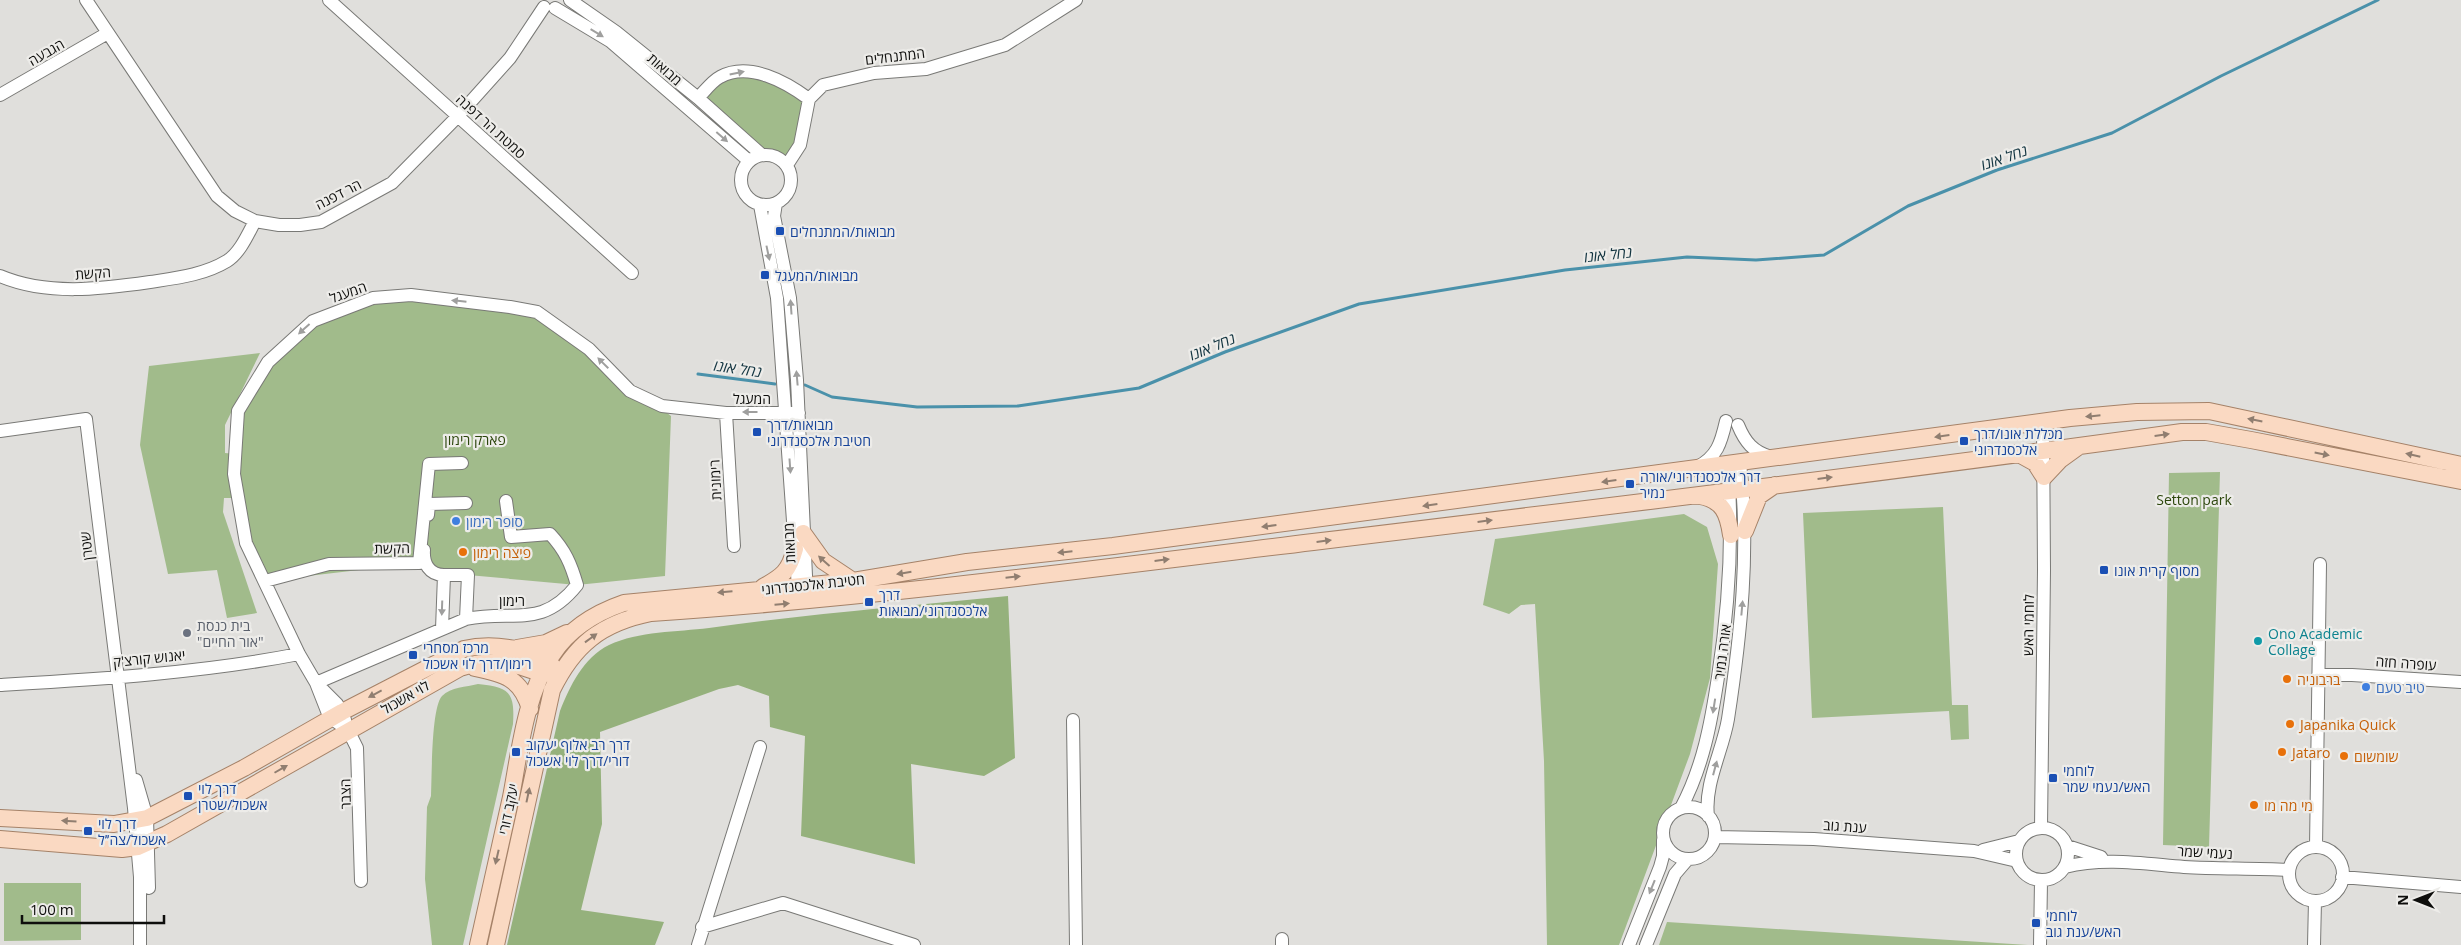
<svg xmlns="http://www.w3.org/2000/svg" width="2461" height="945" font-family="'Open Sans',Heebo,sans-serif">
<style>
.green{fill:#a1bb8b}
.forest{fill:#95b17c}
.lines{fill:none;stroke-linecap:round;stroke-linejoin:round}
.stream{stroke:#4a91aa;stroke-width:3}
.minor-casing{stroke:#797976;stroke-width:14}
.major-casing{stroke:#a58268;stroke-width:18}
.minor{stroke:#fff;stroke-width:12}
.major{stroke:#fad9c2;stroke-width:16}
.oneway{fill:#9f9f9e}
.oneway2{fill:#907e70}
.transit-dot{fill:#1a4fb4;stroke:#edece9;stroke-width:2}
.shop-dot{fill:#3f7fe0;stroke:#edece9;stroke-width:2}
.food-dot{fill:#e8710a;stroke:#edece9;stroke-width:2}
.worship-dot{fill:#6b7280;stroke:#edece9;stroke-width:2}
.culture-dot{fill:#0f9aa8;stroke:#edece9;stroke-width:2}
.labels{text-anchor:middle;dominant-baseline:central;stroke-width:4.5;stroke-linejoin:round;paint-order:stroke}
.street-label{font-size:14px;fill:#0e0e0c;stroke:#edece9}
.transit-label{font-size:14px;fill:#164399;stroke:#edece9;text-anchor:start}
.park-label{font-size:14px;fill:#2d470d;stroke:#edece9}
.shop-label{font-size:14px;fill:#366cbe;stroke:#edece9;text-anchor:start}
.food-label{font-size:14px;fill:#c56008;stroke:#edece9;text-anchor:start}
.worship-label{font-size:14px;fill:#5b616d;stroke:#edece9;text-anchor:start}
.culture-label{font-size:14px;fill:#0d838f;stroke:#edece9;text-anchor:start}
.water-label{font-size:15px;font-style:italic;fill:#123440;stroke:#edece9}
</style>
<rect width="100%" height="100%" fill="#e0dfdc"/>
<path class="green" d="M745,71L809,99L787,165L778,157L762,155L698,98L720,77Z
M411,295L537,312L671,416L665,576L577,585L468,575H444L419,563L265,581L246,543L238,498H224L223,512L257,613L227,618L217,570L168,574L140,445L149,366L260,353L225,425V453L235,454L238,411L268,362L313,321Z
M2220,472L2209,847L2163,845L2169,473Z
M1943,507L1952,705H1968L1969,739L1951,740L1949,711L1812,718L1803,513Z
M1684,514L1707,527L1718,564L1710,678L1690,754L1619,945H1547L1544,761L1535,604L1521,605L1509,614L1483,605L1495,539Z
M478,684C509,687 515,692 513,724L463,945H432L425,879L427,807L431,796C432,777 431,708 442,696C451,687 466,687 478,684Z
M4,883H81V940L4,941Z
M1667,922L2028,945H1659Z"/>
<path class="forest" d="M1008,596L1015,758L984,776L911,764L915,864L801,836L805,736L770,727L769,696L738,685L719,689L600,732L602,824L581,910L664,922L655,945H507L560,711C570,686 583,658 609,645C639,631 677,632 709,628C808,614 908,606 1008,596Z"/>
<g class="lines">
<path class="stream" d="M698,374L775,384
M805,385L832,397L917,407L1018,406L1139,388L1225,352L1359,304L1565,270L1687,257L1756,260L1824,255L1908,206L1997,170L2112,133L2221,76L2378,0"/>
<g class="minor-casing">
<path id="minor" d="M86,0L217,196L235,211L255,221L279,225H300L321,222L392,183L458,116L510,58L544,7
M329,0L632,273
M570,0L616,32L698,98L762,155
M555,8L610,41L749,161
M0,95L106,34
M698,98C704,92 712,81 720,77C749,61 786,82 809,99
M741 180a25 25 0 1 1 50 0a25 25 0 1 1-50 0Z
M787,165L800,145L809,99L823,85L874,73L926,69L1005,45L1076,0
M776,203L774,216L790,298L797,380L806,576
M760,205L777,298L795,549L798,586L802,594
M0,276C47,296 101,289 150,282C176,278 204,275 227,261C240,253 248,234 255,221
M726,413L734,546
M1738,425C1745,442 1753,452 1771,457
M0,431L86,419L134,808L140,877V945
M1697,467C1717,457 1721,443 1726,421
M428,515L429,504L466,503
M424,550C423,563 429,575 444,575
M265,581L329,564L419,563L429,464L462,463
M442,629L444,575H468L466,619
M2318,675H2352L2461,682
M316,683L466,619C513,609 541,630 577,585C571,564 565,550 550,534L511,537L506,501
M0,685C99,679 201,673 299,654
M320,687L337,704L345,720
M1073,720L1076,945
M136,780L147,818L149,888
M1663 833a26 26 0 1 1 52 0a26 26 0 1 1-52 0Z
M1681,808C1703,767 1711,723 1718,677C1729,607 1733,536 1728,465
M1708,816C1704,784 1723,750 1728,719C1741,634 1750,549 1740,463
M2016 854a26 26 0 1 1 52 0a26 26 0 1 1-52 0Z
M2041,828L2044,570L2043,422
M1715,837L1814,839L1974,851L2017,861
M2067,846L2101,857
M2316,847L2320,564
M2289 874a27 27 0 1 1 54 0a27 27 0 1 1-54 0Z
M1983,850L2019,841
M2065,867C2104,857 2145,864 2184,867C2219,869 2254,868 2289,870
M2342,877L2461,887
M361,881L357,748L348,730L331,718L327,711L316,683L299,654L246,543L234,474L238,411L268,362L313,321L373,298L411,295L510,307L537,312L589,349L630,391L662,406L726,413H799
M702,927L783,903L914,945
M698,945L760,747
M1282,945V939
M1629,945L1660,867L1663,856V840
M1646,945L1675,874L1687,860
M2040,945L2041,881
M2314,945L2315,901"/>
</g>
<g class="major-casing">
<path id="major" d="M2017,453L2035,463L2044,477L2060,460L2078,447
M1700,496C1723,500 1728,514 1731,535
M1745,531L1759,496L1775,485
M803,533L823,561L853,581
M763,587C783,576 789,571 795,549
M517,648L546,643L567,633
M475,668C504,674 521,678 530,709
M0,818L114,824L147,818L244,768L342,712L464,649C490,643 538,647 555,669
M0,839L122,849L138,847L167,834L460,668C481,661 501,660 522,667C533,671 542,674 553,674
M478,945C489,896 500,846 511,797C520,750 525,696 552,655C569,629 595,613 624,603L853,581L967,562L1113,546L2070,418L2137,412L2209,411L2461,465
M496,945L552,690C574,645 601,623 651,613C872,598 1093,569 1313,542C1603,507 1893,472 2182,432H2206L2251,440L2461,481"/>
</g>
<use href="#minor" class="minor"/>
<use href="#major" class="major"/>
</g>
<defs><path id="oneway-solid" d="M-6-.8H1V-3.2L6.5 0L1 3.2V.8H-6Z" transform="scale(1.25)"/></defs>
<g class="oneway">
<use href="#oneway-solid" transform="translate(597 33) rotate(31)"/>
<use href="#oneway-solid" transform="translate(737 73) rotate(-12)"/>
<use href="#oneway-solid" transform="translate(722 137) rotate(41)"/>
<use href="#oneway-solid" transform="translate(768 253) rotate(78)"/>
<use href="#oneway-solid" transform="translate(459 301) rotate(-174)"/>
<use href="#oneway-solid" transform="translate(791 307) rotate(-94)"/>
<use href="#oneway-solid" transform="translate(304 329) rotate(138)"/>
<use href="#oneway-solid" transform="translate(603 363) rotate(-135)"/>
<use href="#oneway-solid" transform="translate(797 378) rotate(-95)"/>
<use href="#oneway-solid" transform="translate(750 412) rotate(-180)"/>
<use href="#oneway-solid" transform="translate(790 466) rotate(86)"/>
<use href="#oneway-solid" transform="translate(442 608) rotate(92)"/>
<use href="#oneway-solid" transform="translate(1742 608) rotate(-85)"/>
<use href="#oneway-solid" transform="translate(1714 706) rotate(99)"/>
<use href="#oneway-solid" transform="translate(1715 768) rotate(-75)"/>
<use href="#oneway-solid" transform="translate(1652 887) rotate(112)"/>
</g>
<g class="oneway2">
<use href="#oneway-solid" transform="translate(2093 416) rotate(174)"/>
<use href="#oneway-solid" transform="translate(2255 420) rotate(-169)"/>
<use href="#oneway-solid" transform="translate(2162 435) rotate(-8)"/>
<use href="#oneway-solid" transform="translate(1942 436) rotate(172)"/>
<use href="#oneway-solid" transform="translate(2322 454) rotate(11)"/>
<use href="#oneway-solid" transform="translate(2413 455) rotate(-167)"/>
<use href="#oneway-solid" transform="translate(1825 478) rotate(-7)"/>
<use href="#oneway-solid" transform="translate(1609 481) rotate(172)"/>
<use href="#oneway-solid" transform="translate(1430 505) rotate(172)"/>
<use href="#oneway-solid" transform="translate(1485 521) rotate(-7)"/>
<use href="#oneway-solid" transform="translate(1269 526) rotate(173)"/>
<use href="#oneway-solid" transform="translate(1324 541) rotate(-7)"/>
<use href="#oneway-solid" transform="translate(1065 552) rotate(174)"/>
<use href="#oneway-solid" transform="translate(1162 560) rotate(-7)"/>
<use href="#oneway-solid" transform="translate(824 561) rotate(-138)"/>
<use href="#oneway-solid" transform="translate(904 573) rotate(171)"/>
<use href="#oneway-solid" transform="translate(1013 577) rotate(-6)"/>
<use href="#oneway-solid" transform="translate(725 592) rotate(175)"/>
<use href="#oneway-solid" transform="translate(782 604) rotate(-5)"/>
<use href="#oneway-solid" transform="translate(591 638) rotate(-36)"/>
<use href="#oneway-solid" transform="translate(375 694) rotate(152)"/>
<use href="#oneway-solid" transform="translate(281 769) rotate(-30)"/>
<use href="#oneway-solid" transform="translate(528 795) rotate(-78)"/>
<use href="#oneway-solid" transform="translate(69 821) rotate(-177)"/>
<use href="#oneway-solid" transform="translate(497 857) rotate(103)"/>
</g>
<g class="transit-dot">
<rect x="775" y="226" width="10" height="10" rx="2.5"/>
<rect x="760" y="270" width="10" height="10" rx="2.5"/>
<rect x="752" y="427" width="10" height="10" rx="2.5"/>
<rect x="1959" y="436" width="10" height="10" rx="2.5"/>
<rect x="1625" y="479" width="10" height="10" rx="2.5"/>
<rect x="2099" y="565" width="10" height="10" rx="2.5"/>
<rect x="864" y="597" width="10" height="10" rx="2.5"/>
<rect x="408" y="650" width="10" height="10" rx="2.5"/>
<rect x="511" y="747" width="10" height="10" rx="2.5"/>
<rect x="2048" y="773" width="10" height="10" rx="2.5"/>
<rect x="183" y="791" width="10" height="10" rx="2.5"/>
<rect x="83" y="826" width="10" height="10" rx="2.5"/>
<rect x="2031" y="918" width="10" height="10" rx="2.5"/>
</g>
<g class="shop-dot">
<circle cx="456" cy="521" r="5"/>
<circle cx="2366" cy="687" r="5"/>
</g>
<g class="food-dot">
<circle cx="463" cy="552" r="5"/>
<circle cx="2287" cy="679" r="5"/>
<circle cx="2290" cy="724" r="5"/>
<circle cx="2282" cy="752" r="5"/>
<circle cx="2344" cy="756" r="5"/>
<circle cx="2254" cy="805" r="5"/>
</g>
<circle class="worship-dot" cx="187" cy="633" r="5"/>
<circle class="culture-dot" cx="2258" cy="641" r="5"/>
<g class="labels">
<g class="street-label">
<text transform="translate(46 52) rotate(-30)">הגבעה</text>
<text transform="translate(895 56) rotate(-7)">המתנחלים</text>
<text transform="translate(665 69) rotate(41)">מבואות</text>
<text transform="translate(491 126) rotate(42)">סמטת הר דפנה</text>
<text transform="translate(338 194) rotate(-27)">הר דפנה</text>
<text transform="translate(93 273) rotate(-4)">הקשת</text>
<text transform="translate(348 292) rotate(-19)">המעגל</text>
<text x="752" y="398">המעגל</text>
<text transform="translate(715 480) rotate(-93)">רימונית</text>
<text transform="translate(789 543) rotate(-93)">מבואות</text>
<text transform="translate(86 546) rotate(-97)">שטרן</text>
<text transform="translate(392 548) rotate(-1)">הקשת</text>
<text transform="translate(813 584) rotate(-6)">חטיבת אלכסנדרוני</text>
<text x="512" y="600">רימון</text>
<text transform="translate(2028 625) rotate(-89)">לוחמי האש</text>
<text transform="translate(1722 652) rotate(-83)">אורה נמיר</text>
<text transform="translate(149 658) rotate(-6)">יאנוש קורצ'ק</text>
<text transform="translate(2406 663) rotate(4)">עופרה חזה</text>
<text transform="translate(405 697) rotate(-30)">לוי אשכול</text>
<text transform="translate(345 794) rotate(-91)">הצבר</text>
<text transform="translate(508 809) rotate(-78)">יעקב דורי</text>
<text transform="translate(1845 826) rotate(4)">ענת גוב</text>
<text transform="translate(2205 852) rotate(3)">נעמי שמר</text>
</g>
<g class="transit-label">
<text x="790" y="231">מבואות/המתנחלים</text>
<text x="775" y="275">מבואות/המעגל</text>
<text x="767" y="424">מבואות/דרך<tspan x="767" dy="16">חטיבת אלכסנדרוני</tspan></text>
<text x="1974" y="433">מכללת אונו/דרך<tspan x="1974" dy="16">אלכסנדרוני</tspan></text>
<text x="1640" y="476">דרך אלכסנדרוני/אורה<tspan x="1640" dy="16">נמיר</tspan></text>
<text x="2114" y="570">מסוף קרית אונו</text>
<text x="879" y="594">דרך<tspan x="879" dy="16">אלכסנדרוני/מבואות</tspan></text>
<text x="423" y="647">מרכז מסחרי<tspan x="423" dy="16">רימון/דרך לוי אשכול</tspan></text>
<text x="526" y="744">דרך רב אלוף יעקוב<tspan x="526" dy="16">דורי/דרך לוי אשכול</tspan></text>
<text x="2063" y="770">לוחמי<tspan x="2063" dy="16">האש/נעמי שמר</tspan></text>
<text x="198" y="788">דרך לוי<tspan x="198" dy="16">אשכול/שטרן</tspan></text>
<text x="98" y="823">דרך לוי<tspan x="98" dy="16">אשכול/צה״ל</tspan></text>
<text x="2046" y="915">לוחמי<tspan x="2046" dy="16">האש/ענת גוב</tspan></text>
</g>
<g class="park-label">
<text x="475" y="439">פארק רימון</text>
<text x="2194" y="499">Setton park</text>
</g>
<g class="shop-label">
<text x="466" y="521">סופר רימון</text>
<text x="2376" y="687">טיב טעם</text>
</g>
<g class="food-label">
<text x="473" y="552">פיצה רימון</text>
<text x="2297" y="679">ברבוניה</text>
<text x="2300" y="724">Japanika Quick</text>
<text x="2292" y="752">Jataro</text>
<text x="2354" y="756">שומשום</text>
<text x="2264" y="805">מי מה מו</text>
</g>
<g class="worship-label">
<text x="197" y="625">בית כנסת<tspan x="197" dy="16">"אור החיים"</tspan></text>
</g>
<g class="culture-label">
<text x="2268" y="633">Ono Academic<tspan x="2268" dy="16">Collage</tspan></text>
</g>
<g class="water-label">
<text transform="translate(2004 157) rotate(-19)">נחל אונו</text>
<text transform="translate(1608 254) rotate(-6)">נחל אונו</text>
<text transform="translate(1212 346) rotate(-22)">נחל אונו</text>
<text transform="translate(738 368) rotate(8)">נחל אונו</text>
</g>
</g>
<g transform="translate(2416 900) rotate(270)" stroke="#edece9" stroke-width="4" paint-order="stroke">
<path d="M0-4L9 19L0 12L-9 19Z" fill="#0e0e0c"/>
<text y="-8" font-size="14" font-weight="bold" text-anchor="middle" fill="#0e0e0c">N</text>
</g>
<path d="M22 915v8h142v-8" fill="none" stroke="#0e0e0c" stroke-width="2.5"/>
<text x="30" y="915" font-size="15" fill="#0e0e0c" stroke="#edece9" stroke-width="4" paint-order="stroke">100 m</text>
</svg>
